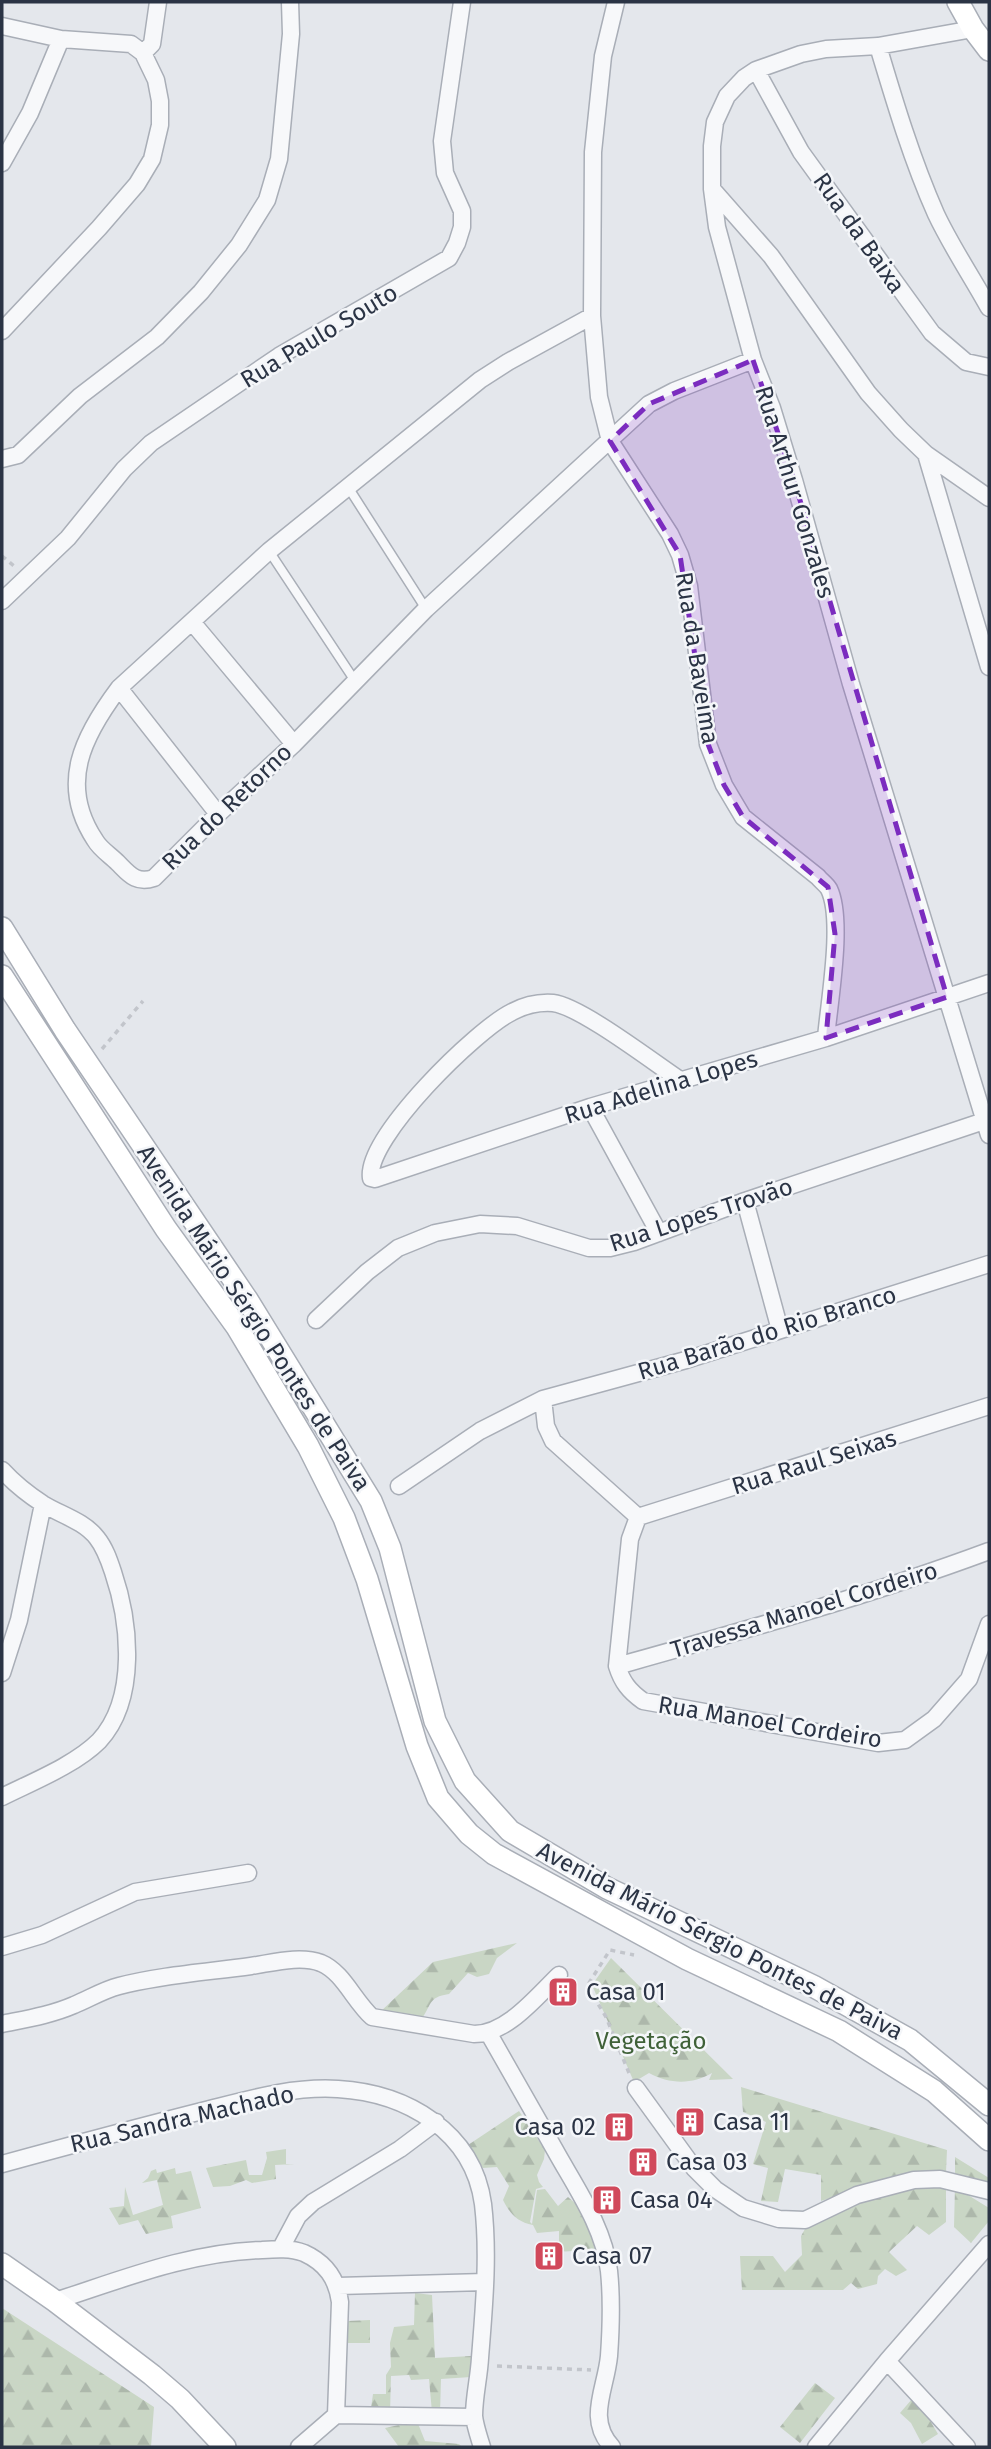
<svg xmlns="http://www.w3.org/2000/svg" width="991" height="2449" font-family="'Fira Sans',sans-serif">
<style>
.forest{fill:url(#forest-firs)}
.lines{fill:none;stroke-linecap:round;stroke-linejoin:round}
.lane-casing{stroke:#a9aeb7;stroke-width:11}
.street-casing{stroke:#a9aeb7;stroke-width:19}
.secondary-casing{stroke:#a9aeb7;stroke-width:24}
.path{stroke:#c2c5cb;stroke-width:3.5;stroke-dasharray:5 5;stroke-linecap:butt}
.lane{stroke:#f7f8fa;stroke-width:8}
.street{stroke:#f7f8fa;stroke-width:16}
.secondary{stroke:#fff;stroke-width:21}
.marked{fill:#7b2cbf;fill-opacity:0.2;stroke:#7b2cbf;stroke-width:5;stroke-dasharray:14 9;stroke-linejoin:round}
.labels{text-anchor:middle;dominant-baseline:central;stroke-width:5;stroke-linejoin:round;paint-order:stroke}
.street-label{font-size:24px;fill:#2b3445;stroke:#f4f6f9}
.poi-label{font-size:24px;fill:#2b3445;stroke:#f4f6f9;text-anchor:start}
.park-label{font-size:24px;fill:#3f6138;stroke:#f4f6f9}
</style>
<defs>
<pattern id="forest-firs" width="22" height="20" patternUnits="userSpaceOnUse" patternTransform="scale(1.75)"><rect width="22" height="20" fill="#c9d6c5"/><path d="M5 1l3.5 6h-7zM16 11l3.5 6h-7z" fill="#adb8ab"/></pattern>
</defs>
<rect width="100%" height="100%" fill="#e4e7ec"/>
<path class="forest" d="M517,1943L497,1958L489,1974L477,1977L468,1973L449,1994C427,1997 432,2006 420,2021L378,2014L433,1962Z
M611,1958L733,2079L709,2080L712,2073C692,2085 669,2084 649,2073L634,2082L592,1985Z
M741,2087L947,2150L946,2172C902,2173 863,2187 821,2201V2175L785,2169L778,2202L761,2201L768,2168L753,2164L766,2122L743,2112Z
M519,2111L545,2150L544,2159L537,2175L539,2182L543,2187L536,2189L530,2222L532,2224L537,2190L545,2189L558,2206L568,2197L584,2211C586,2231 598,2233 598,2249C585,2248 572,2253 559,2251V2231L537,2233L533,2225C517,2222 510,2214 503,2200L509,2186L497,2167L483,2168L468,2145Z
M286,2149V2165L294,2164L275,2165L276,2179L252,2183L246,2180L230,2186L213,2187L206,2168L246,2160L249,2175H262L267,2158L266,2152Z
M955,2157L989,2178V2187L955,2177Z
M175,2168L176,2174L191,2171L201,2208L171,2216L173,2228L146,2234L138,2220L119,2225L109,2208L124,2206L125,2187L133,2215L163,2205L157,2180L142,2183L148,2178L151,2171L156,2169L157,2173Z
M914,2183L946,2186V2222L929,2235L917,2226L889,2252L907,2270L896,2276L885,2269L878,2276L877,2284L858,2289L851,2283L843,2290H742L740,2256H773L785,2272L802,2255L801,2236L809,2222L869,2194Z
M955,2187L989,2208V2221L971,2243L954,2227Z
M415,2293L432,2295L435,2358L471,2356V2377L441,2379L440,2414L432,2412L429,2379L411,2380L409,2375L391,2376L390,2414L371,2408L373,2394H386V2375L391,2367L390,2343L394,2327L414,2325Z
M2,2308L154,2407L151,2447H2Z
M370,2320V2343H344L347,2321Z
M815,2383L835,2398L800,2443L780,2427Z
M912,2399L925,2412L938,2434L922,2444L911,2423L900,2413Z
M417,2421L425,2441L459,2444L462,2447H399L385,2428Z"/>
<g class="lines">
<g class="lane-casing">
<path id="lane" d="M348,487L426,609
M269,551L355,681"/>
</g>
<g class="street-casing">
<path id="street" d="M616,2L603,56L593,152L592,316L599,397L610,441L670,534L680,555L689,586L708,744L724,785L743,817L818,877C821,881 826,884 829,889C844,920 829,1002 826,1038
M2,26L61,39L131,44L143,53L156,80L160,101V125L152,159L137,184L99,228L2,331
M973,29L878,46L826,49L801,54L756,70L744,78L727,96L715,122L712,146V189L717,227L753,360L772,408L794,480L851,684L989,1135
M878,46C895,103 912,160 936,214C951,246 972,277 989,308
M143,53L152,44L158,2
M756,70L801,152L932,333L966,362L989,367
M2,163L30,113L61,39
M713,190L771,256L868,393L901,430L926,454L989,498
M592,316L508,362L480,380L269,551L119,688C83,736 58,784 95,840C100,849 110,855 118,863C129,874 136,884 154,878L218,814L294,744L426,609L649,404L674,391L753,360
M926,454L989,667
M2,459L18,455L80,396L157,337L201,292L239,245L267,200L279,159L291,34L290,2
M2,601L68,538L124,469L151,443L279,356L449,258L457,243L462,227V211L445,173L442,141L462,2
M192,622L294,744
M119,688L218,814
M680,1080C653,1062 580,1006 553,1003C539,1002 525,1005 512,1012C477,1029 365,1138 371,1178L375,1179L590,1107L826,1038L989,983
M590,1107L659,1233
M745,1201L780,1330
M316,1320L367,1272L398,1248L435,1233L480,1224L517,1226L589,1248H610L634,1242L745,1201L984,1121
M543,1399L546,1426L553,1441L638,1517
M2,1470C13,1482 29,1495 43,1504C61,1515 84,1521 97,1538C105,1548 109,1560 113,1572C130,1622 138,1699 99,1741C75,1765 32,1782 2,1797
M399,1486L480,1431L543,1399L686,1360L989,1264
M638,1517L630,1539L617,1666C622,1682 629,1691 643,1701L878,1743L905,1740L934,1719L969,1679L989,1624
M638,1517L989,1406
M617,1666C742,1631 868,1596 989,1551
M2,1673L19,1620L43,1504
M2,1947L42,1935L135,1892L248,1873
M2,2024C26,2019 51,2015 74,2005C89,1999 103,1990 119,1986C162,1975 208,1972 251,1966C272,1963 300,1955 321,1963C343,1972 354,2001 372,2017L474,2034C507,2034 536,1997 559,1975
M489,2034C511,2073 533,2112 555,2150C576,2188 604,2227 609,2271C612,2300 611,2328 609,2356C606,2389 586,2419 612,2447
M636,2088L694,2168L715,2189L743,2208L779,2219L805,2220L857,2195L914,2180L940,2179L989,2191
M2,2164C68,2146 135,2128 202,2111C246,2100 292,2086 338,2089C406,2093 473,2131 483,2204C489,2255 484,2307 480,2358C479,2377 474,2397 474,2416C475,2426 479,2437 482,2447
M281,2248L298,2216L313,2202L400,2149L436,2122
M338,2286L485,2282
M55,2301C123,2279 190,2252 262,2250C276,2249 291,2248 304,2253C326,2263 337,2279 340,2302L336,2415L299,2447
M887,2361L967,2447
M336,2415L474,2417
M816,2447L887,2361L989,2244"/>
</g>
<g class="secondary-casing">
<path id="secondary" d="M958,2L973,29L989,50
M2,928L65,1030L248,1301L371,1501L390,1548L435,1721L465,1781L510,1831L607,1888L813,1986L910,2040L989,2105
M2,976L166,1229L237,1327L308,1446L344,1518L367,1579L417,1746L438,1798L469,1834L494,1854L687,1959L839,2031L934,2091L989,2140
M2,2264L55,2301L152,2375L180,2399L225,2447"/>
</g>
<path class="path" d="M2,556L14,566
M102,1049L143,1001
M629,2073L606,2017L587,1986L610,1950L634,1955
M497,2366L591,2370"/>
<use href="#lane" class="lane"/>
<use href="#street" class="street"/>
<use href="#secondary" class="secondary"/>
</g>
<path class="marked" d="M753,360L794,480L947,997L826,1038L835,934L828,887L743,817L724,785L708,744L680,555L610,441L649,404Z"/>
<defs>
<g id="building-square" transform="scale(1.575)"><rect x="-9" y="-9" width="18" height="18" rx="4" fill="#d1495b" stroke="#f4f6f9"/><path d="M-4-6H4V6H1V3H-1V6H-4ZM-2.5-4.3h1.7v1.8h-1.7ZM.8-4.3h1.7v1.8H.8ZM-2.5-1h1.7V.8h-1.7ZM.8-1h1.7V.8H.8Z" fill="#fff"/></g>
</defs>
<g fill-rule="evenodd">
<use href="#building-square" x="563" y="1992"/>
<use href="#building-square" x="690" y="2122"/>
<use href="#building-square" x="619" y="2127"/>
<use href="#building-square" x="643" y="2162"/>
<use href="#building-square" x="607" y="2200"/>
<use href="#building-square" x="549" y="2256"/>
</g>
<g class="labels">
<g class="street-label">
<text transform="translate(859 233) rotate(55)">Rua da Baixa</text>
<text transform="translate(319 336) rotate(-31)">Rua Paulo Souto</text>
<text transform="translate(795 492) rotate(73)">Rua Arthur Gonzales</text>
<text transform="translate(697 658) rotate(81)">Rua da Baveima</text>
<text transform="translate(227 807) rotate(-44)">Rua do Retorno</text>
<text transform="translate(661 1087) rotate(-17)">Rua Adelina Lopes</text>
<text transform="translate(701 1215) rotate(-18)">Rua Lopes Trovão</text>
<text transform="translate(254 1318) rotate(57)">Avenida Mário Sérgio Pontes de Paiva</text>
<text transform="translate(767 1333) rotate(-17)">Rua Barão do Rio Branco</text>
<text transform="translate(814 1462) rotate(-17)">Rua Raul Seixas</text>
<text transform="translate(804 1610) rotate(-17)">Travessa Manoel Cordeiro</text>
<text transform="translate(770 1722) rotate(9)">Rua Manoel Cordeiro</text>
<text transform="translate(720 1941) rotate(27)">Avenida Mário Sérgio Pontes de Paiva</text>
<text transform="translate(182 2119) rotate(-13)">Rua Sandra Machado</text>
</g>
<g class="poi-label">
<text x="586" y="1992">Casa 01</text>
<text x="713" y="2122">Casa 11</text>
<text x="596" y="2127" text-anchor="end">Casa 02</text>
<text x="666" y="2162">Casa 03</text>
<text x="630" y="2200">Casa 04</text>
<text x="572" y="2256">Casa 07</text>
</g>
<g class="park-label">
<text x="651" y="2041">Vegetação</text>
</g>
</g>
<rect width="991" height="2449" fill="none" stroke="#2b3445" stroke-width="7"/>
</svg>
